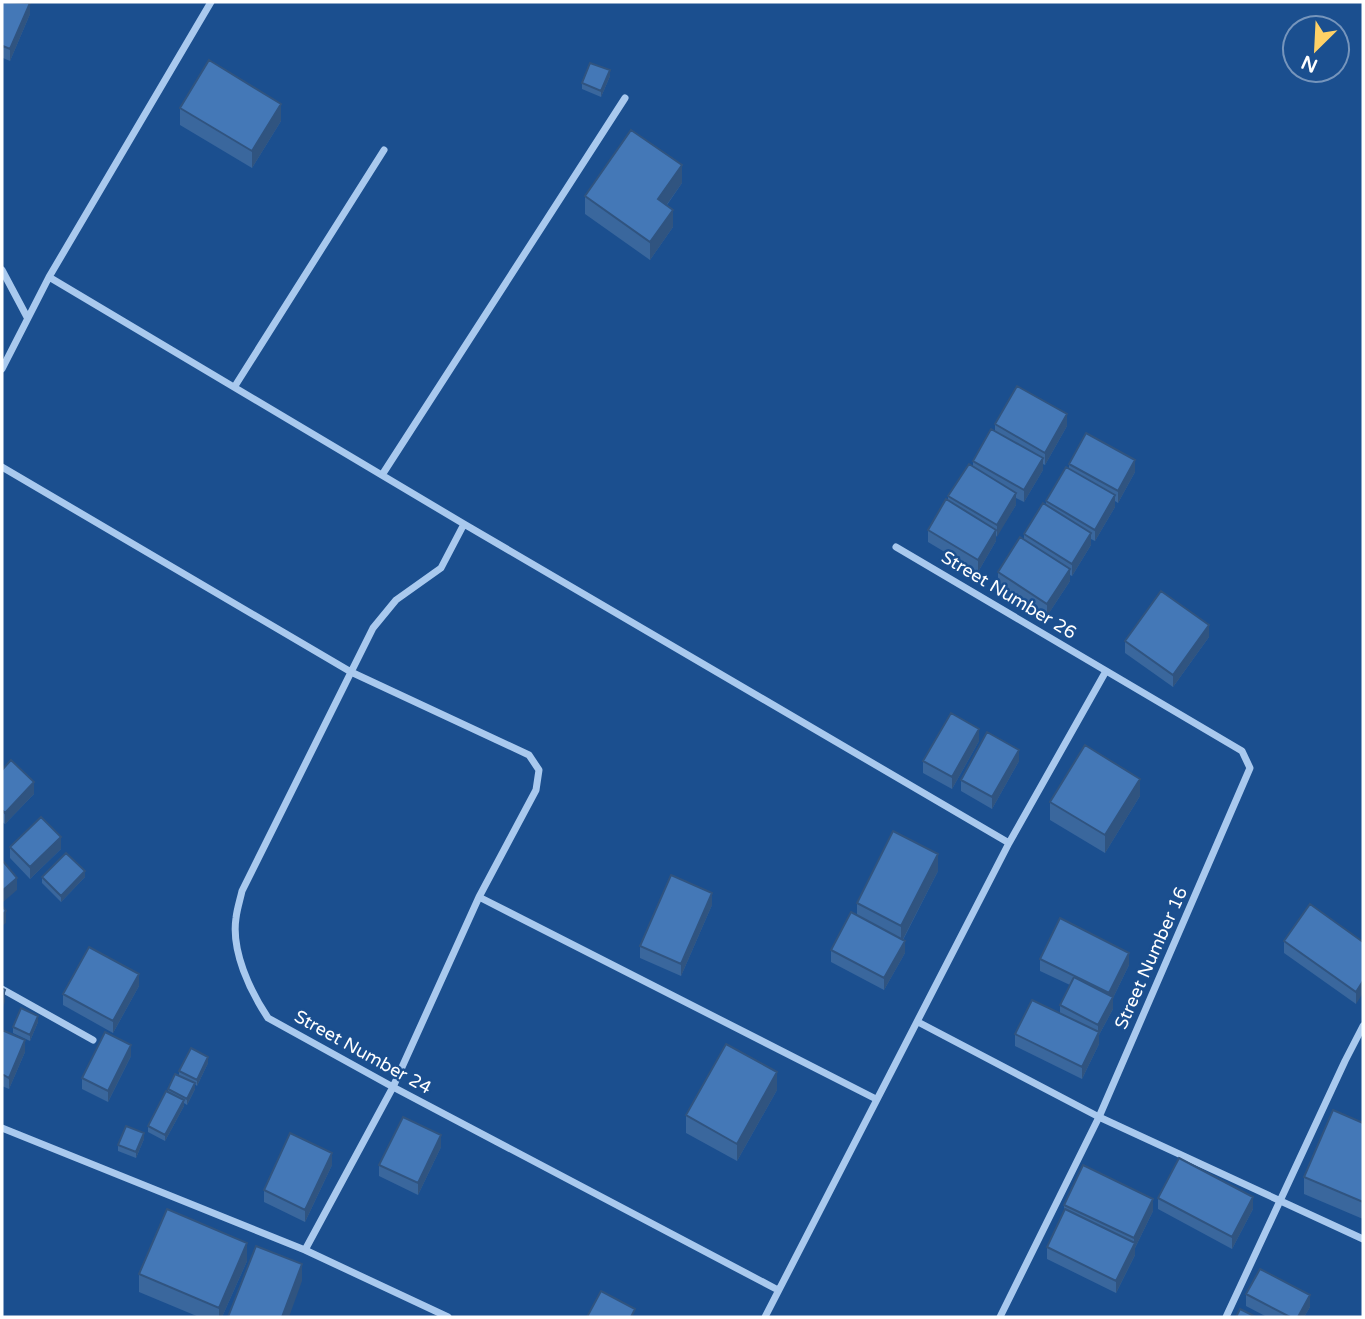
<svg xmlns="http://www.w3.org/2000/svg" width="1365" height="1319" font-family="'Varela Round',sans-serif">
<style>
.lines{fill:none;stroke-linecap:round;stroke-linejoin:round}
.minor{stroke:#a9c9ee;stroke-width:7}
.wall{fill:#3a679d}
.shaded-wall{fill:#305480}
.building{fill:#4478b7;stroke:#305480;stroke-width:2}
.labels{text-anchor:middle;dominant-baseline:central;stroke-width:5;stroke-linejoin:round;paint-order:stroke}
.street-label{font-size:18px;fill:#fff;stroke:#1b4f8f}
</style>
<rect width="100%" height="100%" fill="#1b4f8f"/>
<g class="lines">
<path class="minor" d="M2,270L27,317
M49,277L464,524L1009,843
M2,369L49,277L211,2
M235,386L384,150
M2,467L351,672L529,755L539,770L536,790L479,897L393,1087L305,1250
M382,475L625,98
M464,524L441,568L396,600L373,628L242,891C240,900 237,909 236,918C231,951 250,991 268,1018L393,1087L778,1290
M896,547L1242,751L1250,768L1099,1117L1000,1317
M479,897L876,1099
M2,989L93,1040
M918,1022L1099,1117L1363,1239
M2,1128L305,1250L448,1317
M765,1317L1009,843L1106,671
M1226,1317L1345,1061L1363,1026"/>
</g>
<path class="wall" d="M2,2L30,14L10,61L3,58L2,60Z
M610,76L601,97L582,89V83Z
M180,108L281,121L252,168L180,125Z
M682,183L667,205L673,227L650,260L585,214V196Z
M995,424L1067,426L1045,465L1043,464V470L1024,502L1016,498V505L996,537V541L978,572L928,542V530L948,500V496L973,466V461L995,431Z
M1069,464L1135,472L1118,503L1115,501V507L1095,541L1091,539V545L1072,576L1070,575V581L1047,616L998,584V572L1024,540V534L1046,505V501L1069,469Z
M1209,637L1173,687L1125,653V641Z
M979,741L952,789L923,773V761Z
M1019,761L992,809L961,791V780Z
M2,770L34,794L5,824L2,822Z
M1140,796L1105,853L1050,820V802Z
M10,847L61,849L30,879L10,858Z
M938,871L903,940L905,953L884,990L831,962V950L857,915V903Z
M42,877H85L61,902L42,883Z
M712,905L681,976L640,958V946Z
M1284,941L1363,942L1356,1004L1284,953Z
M1040,959L1129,965L1113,998V1009L1099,1035V1044L1082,1079L1015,1046V1034L1060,1013V1005L1070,985L1040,971Z
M139,986L113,1033L63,1005V994Z
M38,1022L30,1041L13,1033V1027Z
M2,1030L25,1052L9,1089L2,1086Z
M131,1056L108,1102L82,1089V1078Z
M208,1063L197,1086L195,1084V1089L187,1105L184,1103V1106L165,1141L148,1132V1126L168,1092V1089L179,1076V1071Z
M777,1090L737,1161L686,1133V1115Z
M1363,1123V1219L1304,1194V1177Z
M144,1139L136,1158L118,1151V1145Z
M441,1147L418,1195L379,1176V1165Z
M332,1165L305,1222L264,1202V1190Z
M1158,1198L1253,1209L1232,1249L1158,1209Z
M1064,1205L1153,1211L1135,1248V1255L1116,1293L1047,1259V1247L1064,1211Z
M247,1261L222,1317H199L139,1292V1274Z
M1246,1294L1310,1307L1304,1317H1267L1246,1306Z"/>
<path class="shaded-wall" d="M30,3V14L10,61V49Z
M610,70V76L601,97V91Z
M281,104V121L252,168V151Z
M682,165V183L658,217V199Z
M673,210V227L650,260V242Z
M1067,414V426L1045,465V453Z
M1043,458V470L1024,502V490Z
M1135,460V472L1118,503V491Z
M1016,493V505L997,537V525Z
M1115,495V507L1095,541V530Z
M996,530V541L978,572V560Z
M1091,533V545L1072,576V564Z
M1070,569V581L1047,616V604Z
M1209,625V637L1173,687V675Z
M979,729V741L952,789V777Z
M1019,750V761L992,809V797Z
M1140,779V796L1105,853V835Z
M34,782V794L5,824V813Z
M61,837V849L30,879V867Z
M938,854V871L901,943V926Z
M85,871V877L61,902V896Z
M17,878V890L2,903V891Z
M712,893V905L681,976V964Z
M6,911V923L2,926V915Z
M905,941V953L884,990V978Z
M1129,953V965L1113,998V1009L1099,1035V1044L1082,1079V1067L1098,1034V1025L1109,1004V993Z
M139,974V986L113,1033V1021Z
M1363,981V993L1356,1004V992Z
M5,990V1002L2,1010V998Z
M38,1016V1022L30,1041V1035Z
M25,1040V1052L9,1089V1078Z
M131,1045V1056L108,1102V1091Z
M208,1057V1063L197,1086V1080Z
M777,1072V1090L737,1161V1144Z
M195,1083V1089L187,1105V1099Z
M184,1100V1106L165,1141V1135Z
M144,1133V1139L136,1158V1152Z
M441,1135V1147L418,1195V1183Z
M332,1153V1165L305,1222V1210Z
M1253,1197V1209L1232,1249V1237Z
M1153,1199V1211L1135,1248V1255L1116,1293V1281L1134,1245V1238Z
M247,1243V1261L222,1317H219V1308Z
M302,1264V1281L289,1317H282Z
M1310,1295V1307L1304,1317H1298Z"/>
<path class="building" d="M2,2L30,3L10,49L3,46L2,48Z
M209,60L281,104L252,151L180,108Z
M590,63L610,70L601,91L582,83Z
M631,130L682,165L658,199L673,210L650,242L585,196Z
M1017,386L1067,414L1045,453L995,424Z
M991,429L1043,458L1024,490L973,461Z
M1086,433L1135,460L1118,491L1069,464Z
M969,464L1016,493L997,525L948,496Z
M1066,467L1115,495L1095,530L1046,501Z
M946,499L996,530L978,560L928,530Z
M1043,503L1091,533L1072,564L1024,534Z
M1020,537L1070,569L1047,604L998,572Z
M1161,591L1209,625L1173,675L1125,641Z
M951,713L979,729L952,777L923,761Z
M987,732L1019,750L992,797L961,780Z
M1085,745L1140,779L1105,835L1050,802Z
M11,760L34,782L5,813L2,810V770Z
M41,817L61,837L30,867L10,847Z
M893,831L938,854L901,926L857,903Z
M66,853L85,871L61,896L42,877Z
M2,860L17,878L2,891Z
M671,875L712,893L681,964L640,946Z
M1310,904L1363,942V981L1356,992L1284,941Z
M2,906L6,911L2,915Z
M851,912L905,941L884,978L831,950Z
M1060,918L1129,953L1109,993L1040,959Z
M89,947L139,974L113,1021L63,994Z
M1074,977L1113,997L1098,1025L1060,1005Z
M2,988L5,990L2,998Z
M1032,1000L1099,1032L1082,1067L1015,1034Z
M21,1008L38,1016L30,1035L13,1027Z
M2,1030L25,1040L9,1078L2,1074Z
M105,1032L131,1045L108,1091L82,1078Z
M726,1044L777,1072L737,1144L686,1115Z
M191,1048L208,1057L197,1080L179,1071Z
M175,1074L195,1083L187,1099L168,1089Z
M166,1091L184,1100L165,1135L148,1126Z
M1333,1110L1363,1123V1202L1304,1177Z
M403,1117L441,1135L418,1183L379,1165Z
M126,1126L144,1133L136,1152L118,1145Z
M290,1133L332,1153L305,1210L264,1190Z
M1179,1158L1253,1197L1232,1237L1158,1198Z
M1083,1165L1153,1199L1134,1238L1064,1205Z
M167,1209L247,1243L219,1308L139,1274Z
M1065,1209L1135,1243L1116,1281L1047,1247Z
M256,1246L302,1264L282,1317H228Z
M1260,1269L1310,1295L1298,1317H1290L1246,1294Z
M601,1291L635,1309L631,1317H587Z
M1240,1309L1256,1317H1236Z"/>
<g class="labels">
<g class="street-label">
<text transform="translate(1009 595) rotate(31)">Street Number 26</text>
<text transform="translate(1151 958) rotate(-66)">Street Number 16</text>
<text transform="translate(363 1052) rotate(29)">Street Number 24</text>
</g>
</g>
<rect width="1365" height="1319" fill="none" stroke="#ffffff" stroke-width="7"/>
<g transform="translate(1316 49) rotate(204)"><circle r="33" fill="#1b4f8f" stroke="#7695bc" stroke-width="2"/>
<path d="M0-5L12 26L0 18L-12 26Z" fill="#ffd166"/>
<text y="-10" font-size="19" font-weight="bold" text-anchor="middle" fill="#ffffff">N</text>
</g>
</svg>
